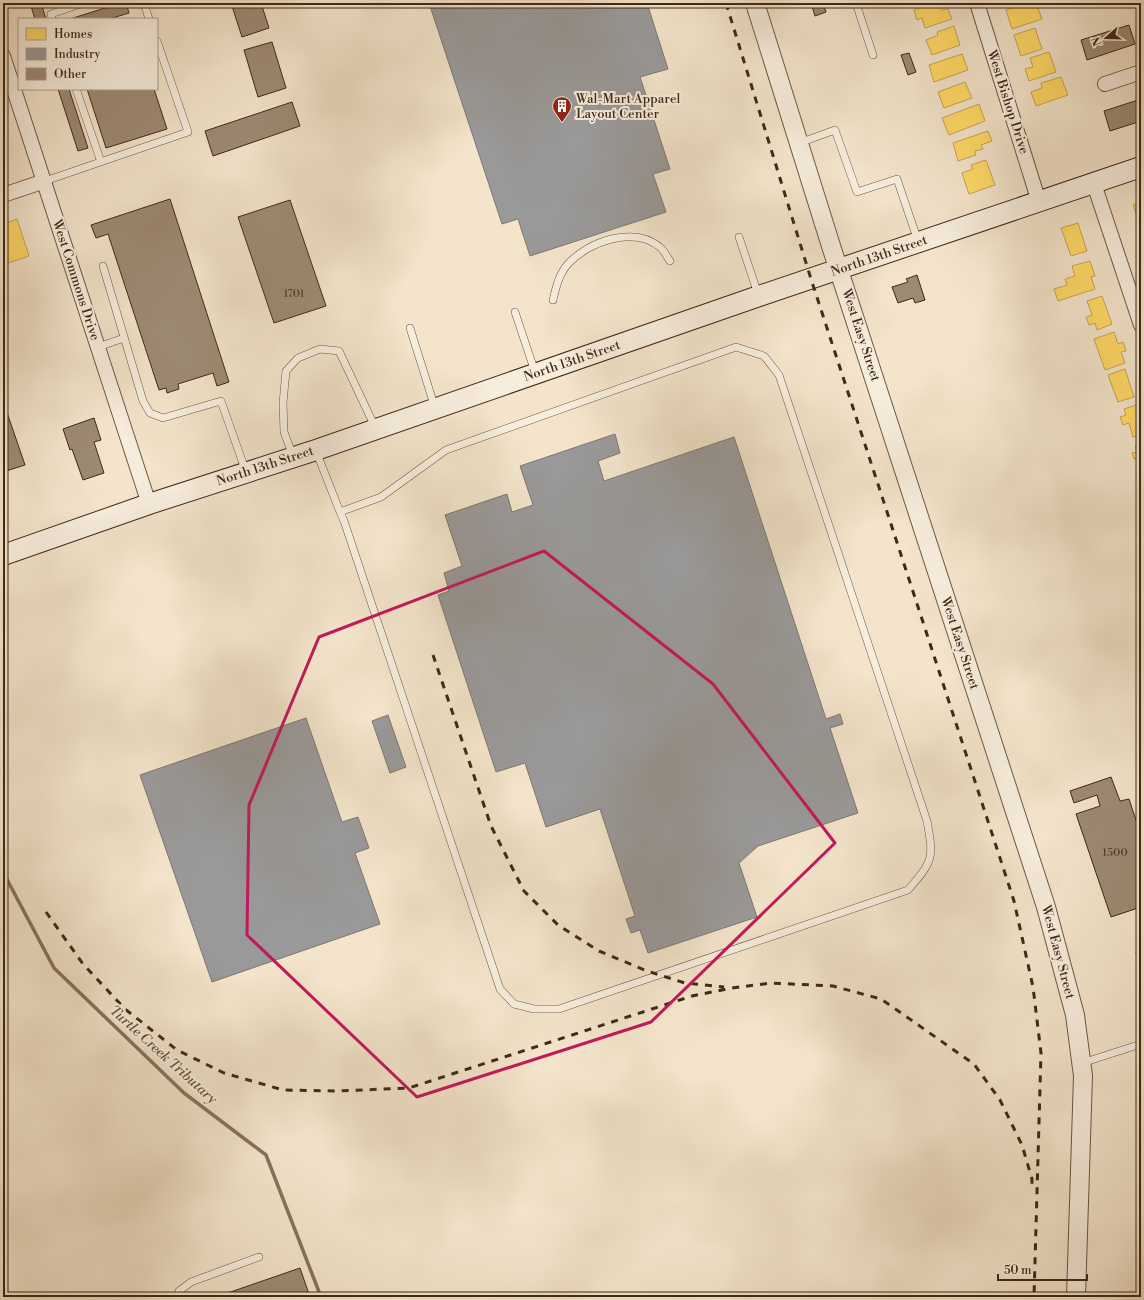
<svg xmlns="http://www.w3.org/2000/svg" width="1144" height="1300" font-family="'Libre Bodoni',serif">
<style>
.homes{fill:#ffd966;stroke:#c6a44e}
.industry{fill:#999;stroke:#7e7771}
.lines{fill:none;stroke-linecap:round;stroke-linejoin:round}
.stream{stroke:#87735d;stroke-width:3.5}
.building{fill:#9d8a74;stroke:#402915}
.service-casing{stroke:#6d5842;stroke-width:8}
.minor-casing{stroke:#6d5842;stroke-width:16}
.tertiary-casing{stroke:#6d5842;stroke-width:20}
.secondary-casing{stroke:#402915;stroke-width:22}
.service{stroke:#f7eddd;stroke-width:7}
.minor{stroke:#f7eddd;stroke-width:14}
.tertiary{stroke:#f7eddd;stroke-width:18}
.secondary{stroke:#f7eddd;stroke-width:20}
.rail{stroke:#402915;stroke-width:3;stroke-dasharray:7 7;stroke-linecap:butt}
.marked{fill:none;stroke:#c2185b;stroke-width:3;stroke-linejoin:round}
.labels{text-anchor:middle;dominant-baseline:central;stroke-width:4;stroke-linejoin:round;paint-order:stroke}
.number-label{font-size:11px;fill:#57412d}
.poi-label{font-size:13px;fill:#402915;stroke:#f7eddd;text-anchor:start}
.street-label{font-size:13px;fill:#402915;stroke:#f7eddd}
.water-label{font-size:14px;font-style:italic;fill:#634e39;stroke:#f7eddd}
</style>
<rect width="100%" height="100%" fill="#f3e4cb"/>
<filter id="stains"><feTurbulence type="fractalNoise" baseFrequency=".005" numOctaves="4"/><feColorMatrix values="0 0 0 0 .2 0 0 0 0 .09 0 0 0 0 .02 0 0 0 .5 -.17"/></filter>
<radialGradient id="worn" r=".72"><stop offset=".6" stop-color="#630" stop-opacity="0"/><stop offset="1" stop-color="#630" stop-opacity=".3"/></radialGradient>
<path class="homes" d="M934,3H940L942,10L948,9L952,19L925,28L922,18L917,20L914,10Z
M1027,3H1036L1042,19L1012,29L1006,10Z
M954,26L960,45L932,55L926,40L938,35L937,32Z
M1035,28L1042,49L1021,56L1014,35Z
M1049,52L1056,72L1029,81L1025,69L1033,67L1030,58Z
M962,54L968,70L934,82L929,65Z
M1061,77L1068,95L1036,106L1031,92L1042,88L1041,83Z
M965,82L972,98L944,108L938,92Z
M979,104L985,121L949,135L942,118Z
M988,131L992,141L981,145L983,149L975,151L976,155L958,161L953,143Z
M986,160L995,185L969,194L962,173L973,169L971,165Z
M1141,202V227L1133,205Z
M17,219L29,256L3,265V224Z
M1078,223L1087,251L1071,256L1061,228Z
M1090,261L1095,276L1091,277L1095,289L1058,301L1054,289L1067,285L1065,279L1075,276L1072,266Z
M1102,296L1112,324L1097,330L1095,323L1089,325L1086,317L1092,315L1087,301Z
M1114,332L1118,344L1123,342L1126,351L1121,352L1125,363L1105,370L1094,339Z
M1125,369L1134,397L1118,402L1108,375Z
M1139,404L1141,411V435L1133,437L1129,423L1123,425L1120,417L1126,415L1124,409Z
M1141,443V465L1138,458L1134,459L1132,453L1137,452L1135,446Z"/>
<path class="industry" d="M429,3H647L668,69L640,77L670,169L653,174L666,212L530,256L518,219L502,224Z
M615,434L620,453L598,461L604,481L734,437L826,719L840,714L843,724L830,728L858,813L758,846L739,863L757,917L648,953L640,930L631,933L626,919L635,916L600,809L546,827L525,763L496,772L438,595L449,591L444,573L462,566L445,515L507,494L512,512L533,505L520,466Z
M388,715L406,767L390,773L372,721Z
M306,718L342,822L358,817L369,848L355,853L380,924L212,982L140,775Z"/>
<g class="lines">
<path class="stream" d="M3,872L54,968L184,1093L266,1155L321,1297"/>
</g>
<path class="building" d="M30,3H41L46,19H35Z
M121,3H126L129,13L109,19H70Z
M231,3H261L269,28L242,37Z
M811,3H823L826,12L815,16Z
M1129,25L1135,44L1087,60L1081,40Z
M272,42L286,88L258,97L244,50Z
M909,53L916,72L908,75L901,55Z
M58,89H69L88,148L78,151Z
M87,89H154L167,129L106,148Z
M1141,99V121L1110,131L1104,111Z
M292,102L300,126L213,156L205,131Z
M170,199L229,382L217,386L213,373L178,384L179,389L167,393L166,388L159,390L108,234L96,238L91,225Z
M290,200L326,306L274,323L238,217Z
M917,275L925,300L915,303L913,298L898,303L892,287L908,282L906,279Z
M3,401L25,465L3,472Z
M94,418L101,440L94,442L104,473L83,480L72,449L70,450L63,429Z
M1111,777L1120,801L1129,799L1141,835V907L1111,917L1076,814L1100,806L1097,795L1074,803L1070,791Z
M1141,950V968L1136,952Z
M300,1268L310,1297H216Z"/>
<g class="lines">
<g class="service-casing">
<path id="service" d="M144,3L149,19
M856,3L873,55
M52,19L51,14L83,3
M76,89L101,162
M799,143L835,130L857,192L897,179L918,241
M45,181L188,132L157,41
M739,237L758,294
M103,266L143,401L150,413L163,418L221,401L246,472
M553,300C556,287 559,274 568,264C589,241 635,225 661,248C665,252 667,257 670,261
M515,312L535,372
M410,328L435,408
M98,347L124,338
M316,451L340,512L344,521L500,989L514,1004L534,1009H559L908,890C933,861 934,859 927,821L779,375L764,356L736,347L446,450L381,497L340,512
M293,456L284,432L283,403L286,371L298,358L320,349L339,351L376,429
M1082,1063L1141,1044
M178,1297L179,1291L191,1282L259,1257"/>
</g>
<g class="minor-casing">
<path id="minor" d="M977,3L1039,202
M3,56L149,504
M1105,84L1141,72
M1094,184L1141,325
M3,195L45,181"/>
</g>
<g class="tertiary-casing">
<path id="tertiary" d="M755,3L831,246L1046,907L1075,1015L1083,1076L1076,1297"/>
</g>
<g class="secondary-casing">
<path id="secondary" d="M3,555L149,504L316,450L759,296L1141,167"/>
</g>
<use href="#service" class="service"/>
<use href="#minor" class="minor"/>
<use href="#tertiary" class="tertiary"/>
<use href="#secondary" class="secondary"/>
<path class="rail" d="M726,3L811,279L1014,901L1033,987L1041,1053L1034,1297
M433,655L491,826L524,891L558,925L599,951L647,971L685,983L724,987
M46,912L83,964L125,1009L177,1050L224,1073L283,1090L338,1091L409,1088L692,996L732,988L771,983L833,986L881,999L974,1064L1000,1100L1022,1145L1032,1179V1189"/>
</g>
<path class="marked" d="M544,551L713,684L835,843L651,1022L417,1097L247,935L249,805L319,637Z"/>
<defs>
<g id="building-pin" transform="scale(1)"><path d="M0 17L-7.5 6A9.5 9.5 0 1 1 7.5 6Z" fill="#8f2418" stroke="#f7eddd"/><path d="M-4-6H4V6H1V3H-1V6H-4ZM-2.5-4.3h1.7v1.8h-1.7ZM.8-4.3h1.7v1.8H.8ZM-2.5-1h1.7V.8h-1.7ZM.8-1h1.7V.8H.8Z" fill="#fff"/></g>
</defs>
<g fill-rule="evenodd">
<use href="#building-pin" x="562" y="106"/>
</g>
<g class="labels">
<g class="number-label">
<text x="294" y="294">1701</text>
<text x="1115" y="853">1500</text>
</g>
<g class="poi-label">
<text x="576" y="99">Wal-Mart Apparel<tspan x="576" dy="15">Layout Center</tspan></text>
</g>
<g class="street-label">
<text transform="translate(1008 102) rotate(72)">West Bishop Drive</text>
<text transform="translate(879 256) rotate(-19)">North 13th Street</text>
<text transform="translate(76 280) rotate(72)">West Commons Drive</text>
<text transform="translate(861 335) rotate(72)">West Easy Street</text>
<text transform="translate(572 361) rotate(-19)">North 13th Street</text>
<text transform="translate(265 466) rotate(-18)">North 13th Street</text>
<text transform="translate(960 643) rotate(72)">West Easy Street</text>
<text transform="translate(1058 952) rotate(75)">West Easy Street</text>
</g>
<g class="water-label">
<text transform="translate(163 1055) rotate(42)">Turtle Creek Tributary</text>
</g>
</g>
<rect width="1144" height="1300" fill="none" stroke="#f3e4cb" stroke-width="16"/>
<rect x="4" y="4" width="1136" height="1292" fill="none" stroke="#402915" stroke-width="2"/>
<rect x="8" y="8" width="1128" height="1284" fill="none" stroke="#402915"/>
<rect x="18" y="18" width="140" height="72" fill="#f7eddd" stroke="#ae9f8d"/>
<rect x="26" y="28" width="20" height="12" fill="#ffd966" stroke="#ae9f8d"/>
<text x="54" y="38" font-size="12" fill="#402915">Homes</text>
<rect x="26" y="48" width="20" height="12" fill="#999999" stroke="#ae9f8d"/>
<text x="54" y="58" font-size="12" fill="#402915">Industry</text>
<rect x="26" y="68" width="20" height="12" fill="#9d8a74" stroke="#ae9f8d"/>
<text x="54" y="78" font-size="12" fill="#402915">Other</text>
<g transform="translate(1106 38) rotate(250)" stroke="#f7eddd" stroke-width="3" paint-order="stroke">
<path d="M0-3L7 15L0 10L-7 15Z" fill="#402915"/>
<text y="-6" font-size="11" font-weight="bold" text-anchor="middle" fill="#402915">N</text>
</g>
<path d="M998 1274v6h89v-6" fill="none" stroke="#402915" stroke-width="2"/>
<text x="1004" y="1274" font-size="12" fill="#402915" stroke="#f7eddd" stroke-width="3" paint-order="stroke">50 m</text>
<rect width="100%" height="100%" filter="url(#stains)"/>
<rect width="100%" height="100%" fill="url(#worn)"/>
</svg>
